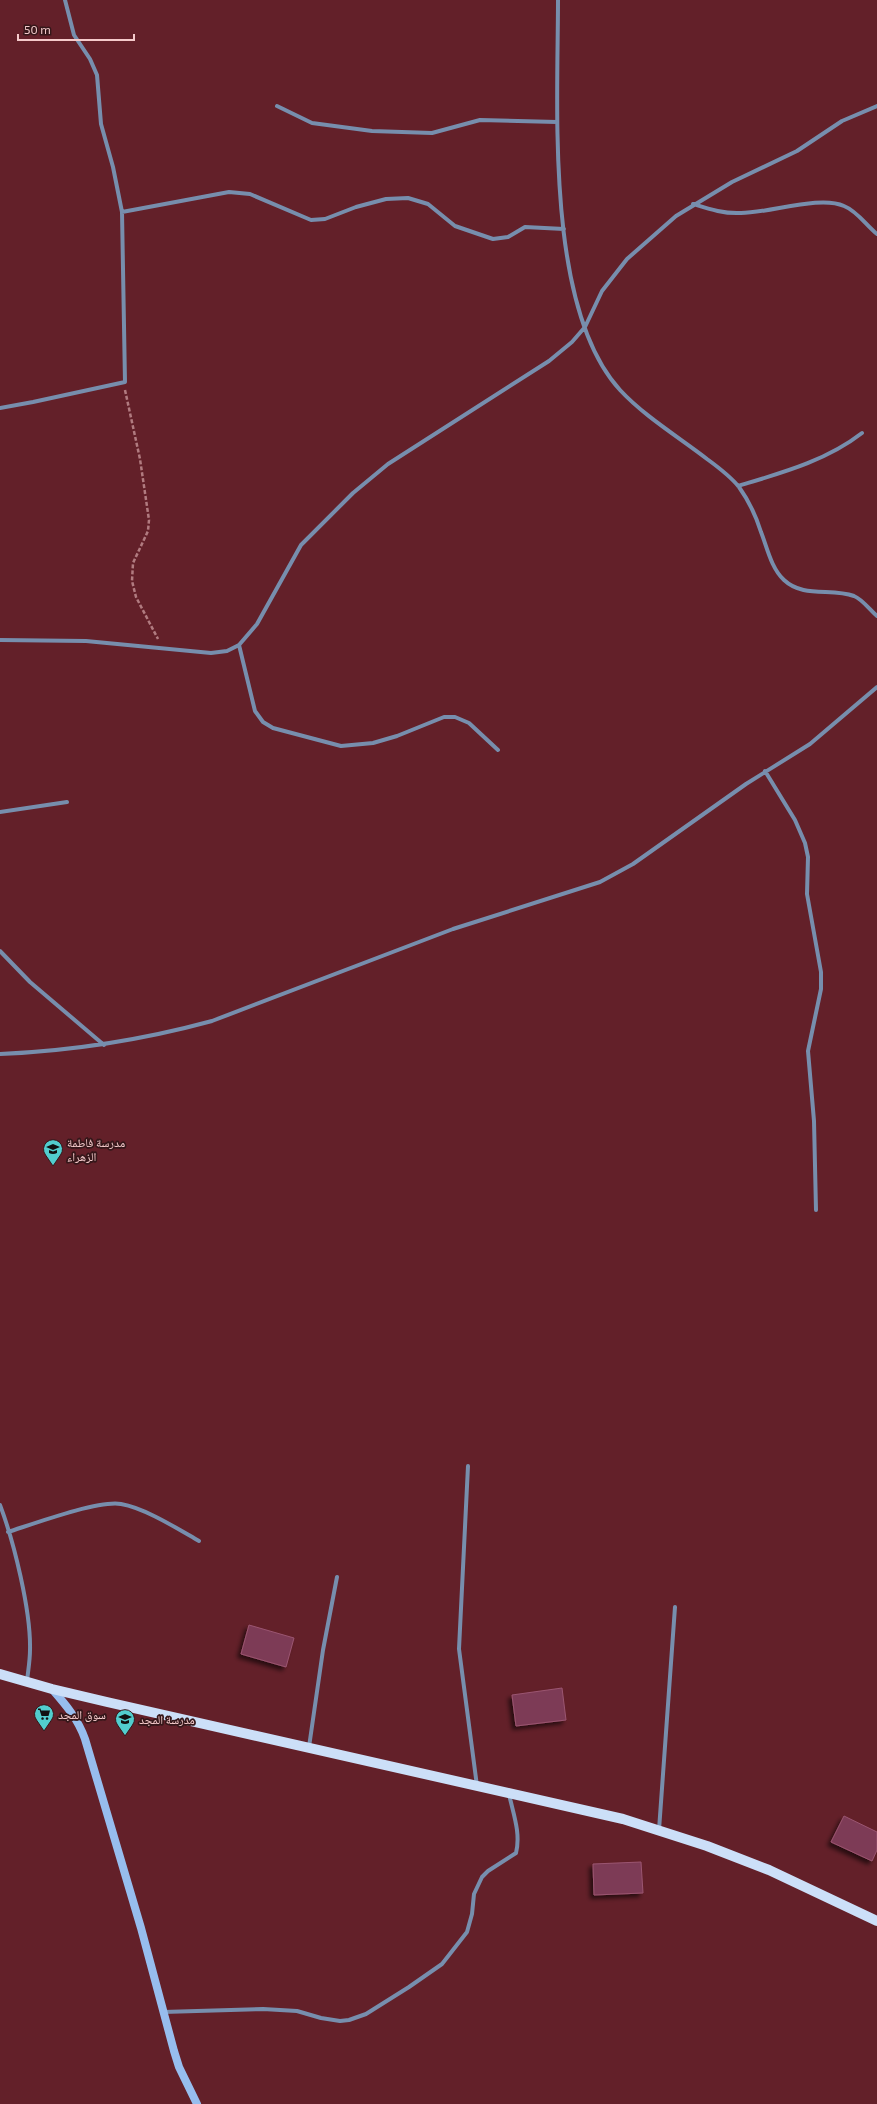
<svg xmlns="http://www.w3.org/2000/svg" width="877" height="2104" font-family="'Exo 2','Noto Naskh Arabic',sans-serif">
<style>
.building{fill:#7d3b56;stroke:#9b5571;filter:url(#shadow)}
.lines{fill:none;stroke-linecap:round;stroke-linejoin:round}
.path{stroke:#b17b80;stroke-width:2.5;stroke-dasharray:4 2;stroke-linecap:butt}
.street{stroke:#778ead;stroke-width:4}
.secondary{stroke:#97bdee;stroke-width:8}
.primary{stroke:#ccdff8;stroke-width:10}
.labels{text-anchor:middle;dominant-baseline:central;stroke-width:3.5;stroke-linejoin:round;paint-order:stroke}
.poi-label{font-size:12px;fill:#f5cacb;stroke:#35171a;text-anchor:start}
</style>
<defs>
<filter id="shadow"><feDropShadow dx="-3.5" dy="3.5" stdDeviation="2" flood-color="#0009"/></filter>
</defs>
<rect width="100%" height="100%" fill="#632029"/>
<path class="building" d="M249,1625L294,1638L286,1667L241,1654Z
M562,1688L566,1720L516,1726L512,1695Z
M844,1816L877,1832V1850L872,1861L831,1842Z
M641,1862L643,1893L594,1895L593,1864Z"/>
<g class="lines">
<path class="path" d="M125,390L140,459L149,520L148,531L133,563L132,581L136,597L158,639"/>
<path class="street" d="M558,0C558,107 545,308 620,390C644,416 680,438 707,459C718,467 731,477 739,487C749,501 756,516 761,532C767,547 771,568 784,580C803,598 831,588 854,596C862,599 870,610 877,616
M277,106L312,123L372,131L432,133L480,120L557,122
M693,204C709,209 724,214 741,213C770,213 820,195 844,206C857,211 866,225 877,234
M122,212L229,192L250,194L311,220L325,219L356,207L386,199L408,198L428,204L455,226L493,239L508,237L525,227L564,229
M0,408L33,402L125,382L122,212L113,167L101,124L97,75L90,59L74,35L65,0
M738,486C781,473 826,461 862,433
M0,640L86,641L211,653L227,651L239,645L257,624L301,545L353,493L388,464L549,361L572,342L585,327L602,291L627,259L676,216L732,182L797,151L842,121L877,106
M239,645L255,711L263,722L273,728L341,746L373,743L397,736L444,717H455L469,723L498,750
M765,771L795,820L805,843L808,857L807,894L821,972V989L808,1051L814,1121L816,1210
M0,812L67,802
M0,951L30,982L104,1045
M0,1054C72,1051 142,1040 212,1021L453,929L600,882L633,864L746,784L810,744L877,687
M468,1466L459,1649L477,1786
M0,1505C14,1542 31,1611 30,1650C30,1661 28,1671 27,1681
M8,1532C33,1524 98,1500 121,1504C145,1508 178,1529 199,1541
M309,1747L323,1650L337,1577
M659,1830L675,1607
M163,2012L263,2009L297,2011L321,2018L340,2021L349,2020L366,2014L409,1987L442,1964L467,1932L472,1914L474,1894L482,1877L488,1871L516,1853C521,1833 513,1813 509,1794"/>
<path class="secondary" d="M52,1689C66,1705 78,1719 85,1739L141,1928L174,2051L179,2067L197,2104"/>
<path class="primary" d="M0,1674L52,1689L107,1702L623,1819L707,1846L769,1870L877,1921"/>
</g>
<defs>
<g id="school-pin" transform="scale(1)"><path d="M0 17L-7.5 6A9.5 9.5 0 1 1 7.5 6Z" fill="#52cdce" stroke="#35171a"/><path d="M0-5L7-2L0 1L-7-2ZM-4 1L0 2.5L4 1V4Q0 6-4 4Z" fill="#111"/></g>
<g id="supermarket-pin" transform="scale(1)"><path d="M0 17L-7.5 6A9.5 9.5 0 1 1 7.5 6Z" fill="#52cdce" stroke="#35171a"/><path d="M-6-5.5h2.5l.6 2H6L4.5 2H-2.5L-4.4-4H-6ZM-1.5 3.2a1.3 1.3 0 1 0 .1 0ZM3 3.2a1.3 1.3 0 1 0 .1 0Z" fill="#111"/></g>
</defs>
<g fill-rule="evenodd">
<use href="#school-pin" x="53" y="1149"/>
<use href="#supermarket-pin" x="44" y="1714"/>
<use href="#school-pin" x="125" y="1719"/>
</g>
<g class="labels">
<g class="poi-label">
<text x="67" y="1142">مدرسة فاطمة<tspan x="67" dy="14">الزهراء</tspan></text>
<text x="58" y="1714">سوق المجد</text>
<text x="139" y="1719">مدرسة المجد</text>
</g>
</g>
<path d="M18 34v6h116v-6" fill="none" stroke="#f5cacb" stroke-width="2"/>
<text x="24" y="34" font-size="12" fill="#f5cacb" stroke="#35171a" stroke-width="3" paint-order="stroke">50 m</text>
</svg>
